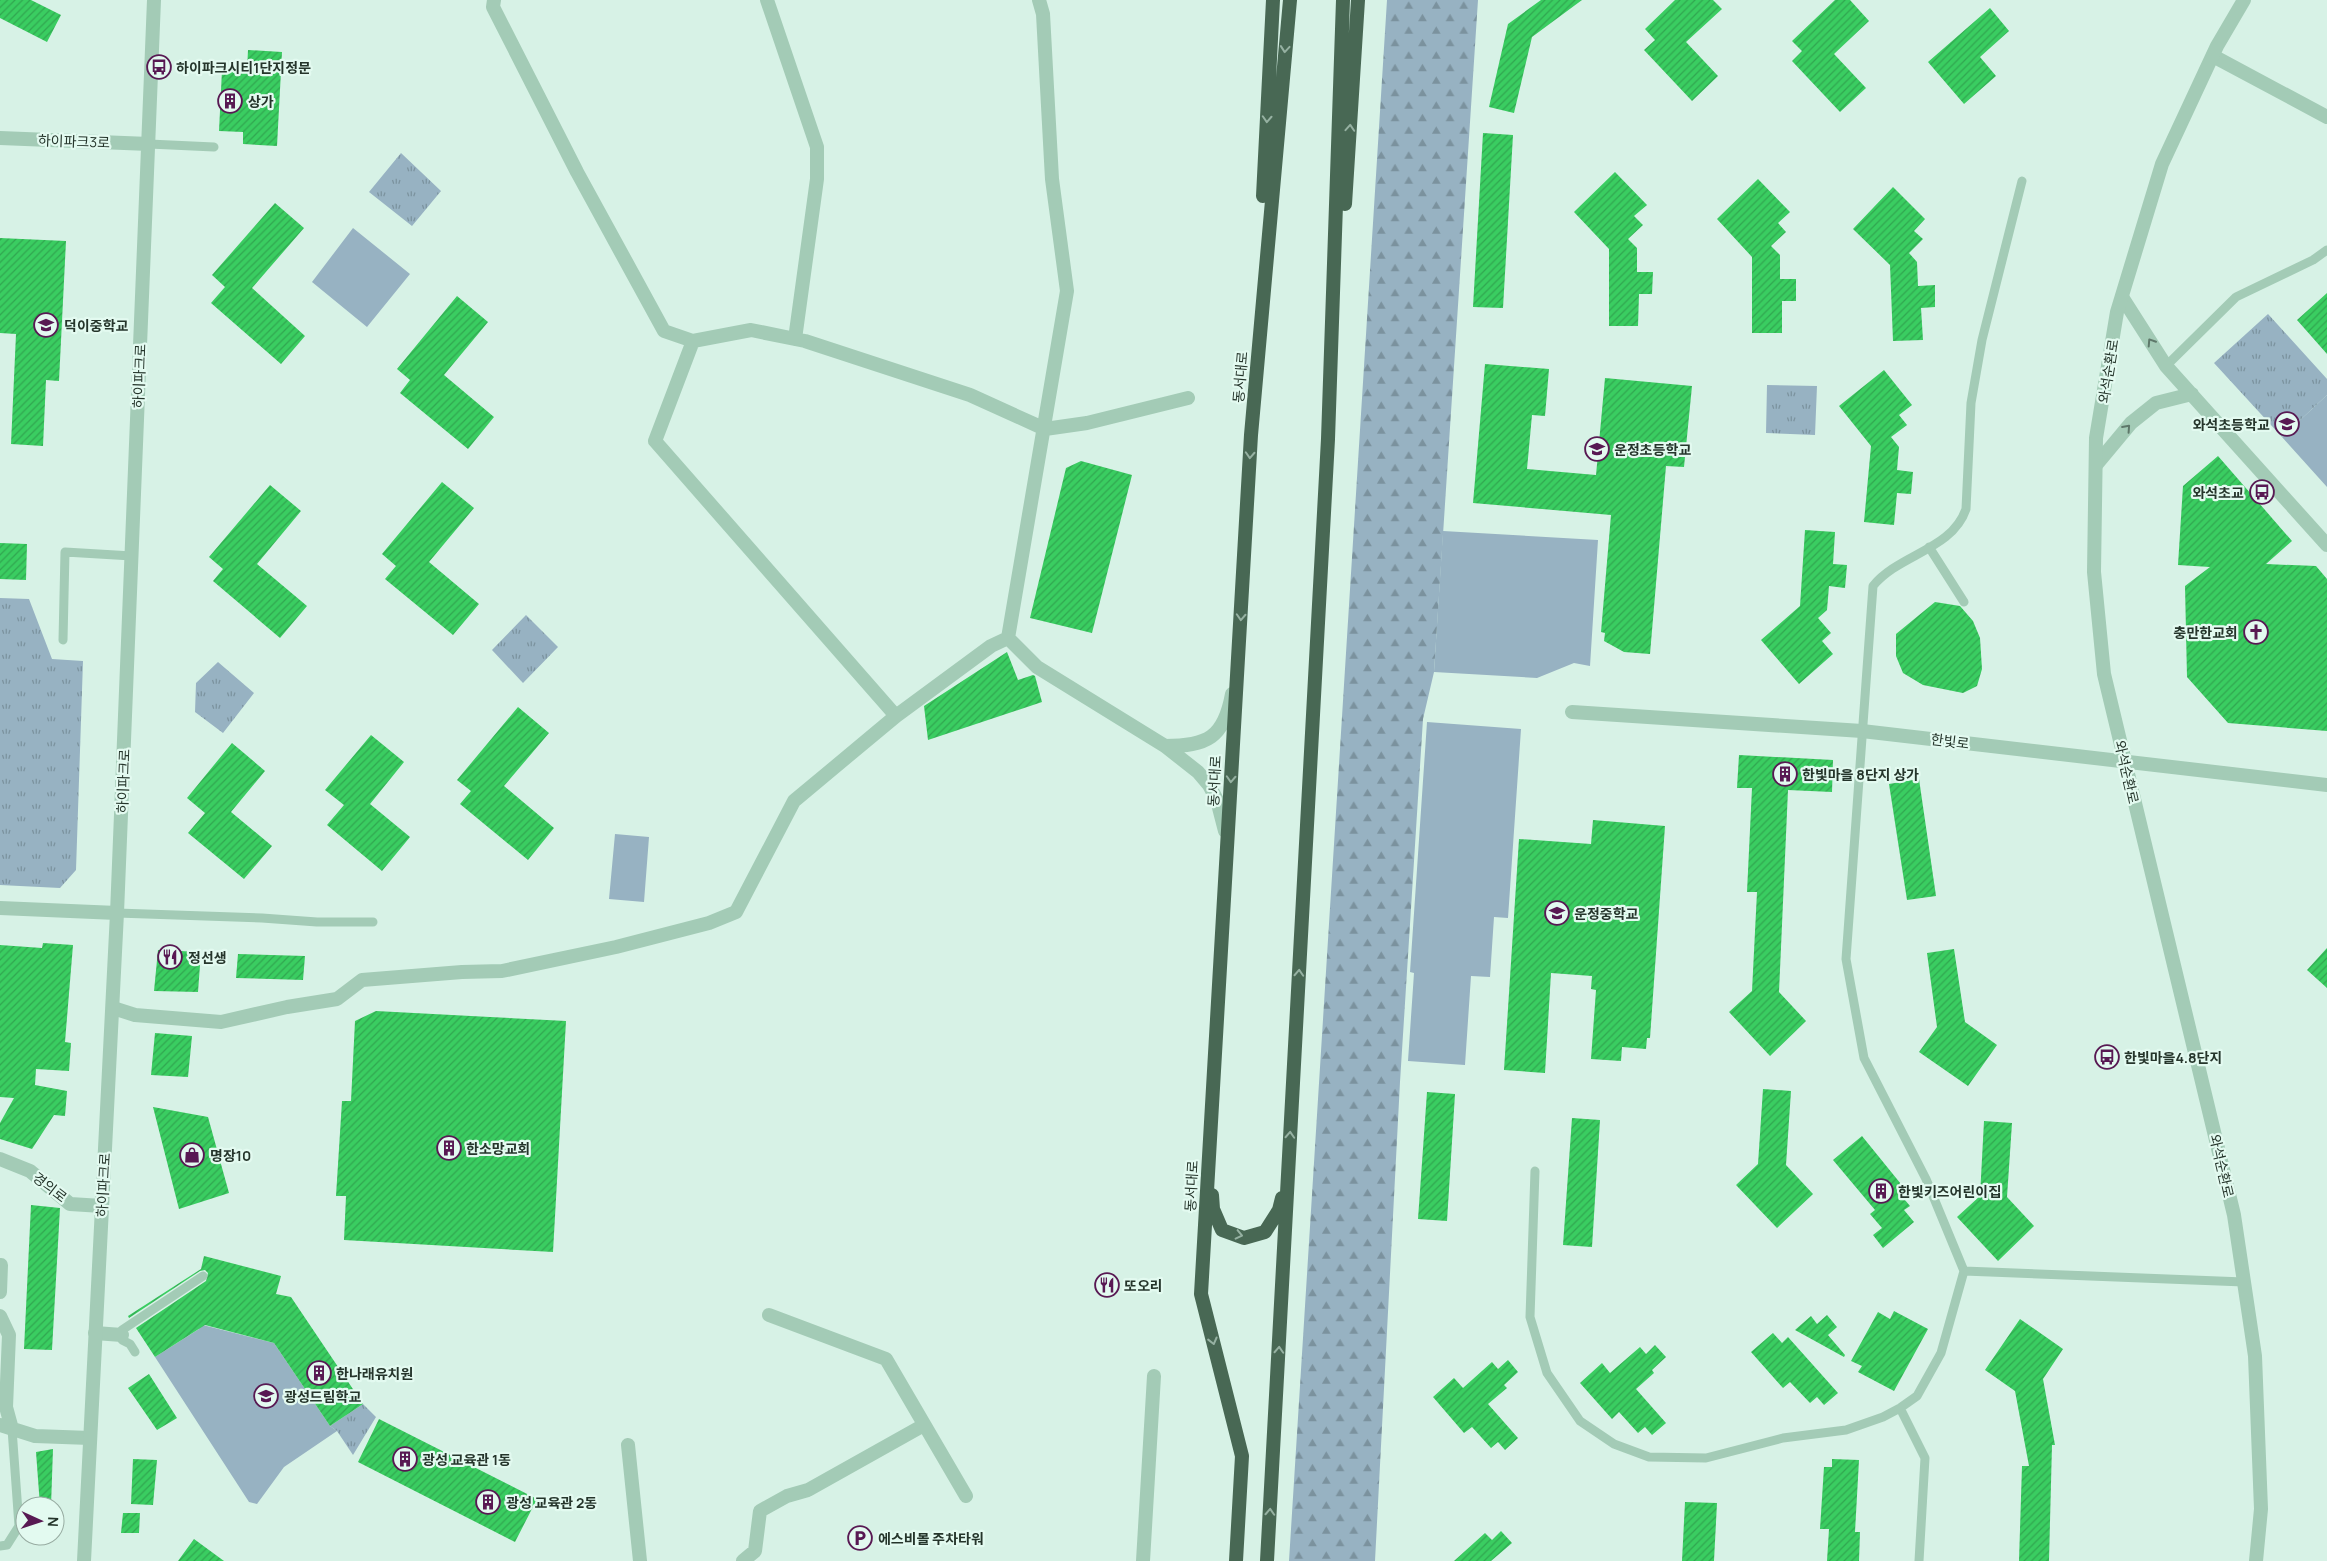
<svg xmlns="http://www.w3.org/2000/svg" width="2327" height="1561" font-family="Manrope,'Noto Sans KR',sans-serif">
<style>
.grass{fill:#97b2c2}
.forest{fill:url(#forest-firs)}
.park{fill:url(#park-tufts)}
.building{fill:url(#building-hatch)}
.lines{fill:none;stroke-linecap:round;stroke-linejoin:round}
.service{stroke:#a3cbb6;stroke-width:9}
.minor{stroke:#a3cbb6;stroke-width:14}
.tertiary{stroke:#a3cbb6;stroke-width:14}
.trunk{stroke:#486854;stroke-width:14}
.oneway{stroke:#96b1a2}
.oneway2{stroke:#5e786a}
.labels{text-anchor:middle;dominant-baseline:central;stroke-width:4.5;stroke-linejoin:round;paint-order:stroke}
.poi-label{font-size:14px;font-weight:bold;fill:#25352b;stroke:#e3faf0;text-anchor:start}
.street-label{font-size:14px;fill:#25352b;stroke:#e3faf0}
</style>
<defs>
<pattern id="forest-firs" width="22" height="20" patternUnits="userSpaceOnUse" patternTransform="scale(1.25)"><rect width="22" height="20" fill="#97b2c2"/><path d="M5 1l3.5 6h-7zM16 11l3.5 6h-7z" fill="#7b929e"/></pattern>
<pattern id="park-tufts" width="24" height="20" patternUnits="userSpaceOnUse" patternTransform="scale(1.25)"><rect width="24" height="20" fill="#97b2c2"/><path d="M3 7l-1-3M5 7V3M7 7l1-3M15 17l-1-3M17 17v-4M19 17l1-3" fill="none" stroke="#7b929e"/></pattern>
<pattern id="building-hatch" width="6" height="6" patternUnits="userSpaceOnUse" patternTransform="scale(1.25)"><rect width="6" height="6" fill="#3acd61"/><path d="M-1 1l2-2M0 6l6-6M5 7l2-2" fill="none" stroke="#31a750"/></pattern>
</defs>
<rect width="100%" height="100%" fill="#d7f2e6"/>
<path class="grass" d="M353,228L410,274L367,327L312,282Z
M2327,395V487L2282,437Z
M1443,531L1598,540L1590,666L1574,663L1537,678L1434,672Z
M1427,722L1521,729L1508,918L1494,917L1490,977L1471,976L1465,1065L1408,1061L1414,973L1410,972Z
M615,834L649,837L644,902L609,899Z
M195,1323L274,1343L330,1426L337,1431L284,1467L257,1504L249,1502L155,1357L199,1329Z"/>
<path class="forest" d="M1387,0H1478L1434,672L1423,719L1400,1082L1375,1561H1289Z"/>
<path class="park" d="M401,153L441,191L412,226L369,192Z
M2268,314L2327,379V395L2282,437L2214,363Z
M1767,385L1817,386L1815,435L1766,433Z
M0,598L29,599L52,659L83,661L76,870L60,888L0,885Z
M526,615L558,647L523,683L492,650Z
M218,662L254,693L223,733L195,712L196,683Z
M363,1404L376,1417L353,1455L337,1431L330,1426Z"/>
<path class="building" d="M0,0H31L61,15L47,42L0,18Z
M1541,0H1582L1532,37L1514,113L1489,107L1508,24Z
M1675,0H1713L1722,9L1686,42L1718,76L1692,101L1644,50L1655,40L1645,29Z
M1835,0H1850L1869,21L1834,54L1866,88L1840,112L1792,61L1802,51L1792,41Z
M1990,8L2009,31L1980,57L1996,76L1964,104L1928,62Z
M248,50L282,52L277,146L243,144V132L219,131L222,70L247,71Z
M1483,133L1513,135L1503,308L1473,307Z
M1615,172L1647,205L1634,216L1643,225L1628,239L1637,248V272H1653L1652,294H1639L1638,326H1609V249L1574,212Z
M1758,179L1790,212L1778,223L1786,232L1771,246L1780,255V279H1796V301H1782V333H1752V257L1717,219Z
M1893,187L1925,219L1914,231L1923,239L1909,253L1917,262L1918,286L1935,285V307L1921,308L1923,340L1893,341L1890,265L1853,229Z
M275,203L304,228L252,288L305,336L281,364L211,303L225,287L212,275Z
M0,238L66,241L59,381L46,380L43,446L11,444L16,334L0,333Z
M2327,293V354L2297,320Z
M457,296L488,322L444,375L494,417L468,449L400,393L410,380L397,369Z
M1485,364L1549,369L1545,416L1532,415L1527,469L1596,475L1605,378L1692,386L1684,467L1666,466L1650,654L1624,652L1604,641L1605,633L1601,632L1611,515L1473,503Z
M1884,370L1912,405L1899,415L1907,425L1891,437L1899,447L1897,470L1913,472L1911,494L1897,493L1894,525L1864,522L1871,446L1839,406Z
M2218,456L2292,541L2266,564L2316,566L2327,579V731L2228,723L2187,677L2185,586L2210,567L2178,565L2183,486Z
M1081,461L1132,475L1092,633L1030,618L1066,468Z
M442,482L474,508L429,562L479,604L453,635L385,579L396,566L382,554Z
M270,485L301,511L257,564L307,606L280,638L213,581L223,569L209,557Z
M1805,530L1835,532L1833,564L1847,565L1845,588L1829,586L1827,610L1818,618L1831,633L1822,641L1833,654L1799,684L1761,640L1800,606Z
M0,543L27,544L26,580L0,579Z
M1935,602L1960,606L1973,621L1980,638L1982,669L1977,686L1963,693L1923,685L1903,673L1896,656V634Z
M1007,652L1018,680L1033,675L1035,676L1042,702L928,740L924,706Z
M518,707L549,733L504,786L554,828L528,860L460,804L471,791L457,780Z
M371,735L404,762L370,804L410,837L382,871L327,825L344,805L325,790Z
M232,743L265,771L231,812L272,846L244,879L188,833L205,813L187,798Z
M1739,755L1833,760L1832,792L1788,790L1779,992L1806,1021L1770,1056L1729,1012L1752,991L1757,892H1747L1752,788H1737Z
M1919,779L1936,896L1907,900L1889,784Z
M1593,820L1665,826L1650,1038H1647L1646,1049L1622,1047L1621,1061L1591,1059L1596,990L1591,989L1592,976L1551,973L1545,1073L1504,1070L1519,839L1591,844Z
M43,943L73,945L65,1042L71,1043L69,1071L36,1069L35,1085L67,1091L65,1116L54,1115L32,1149L0,1139V1123L14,1098L0,1097V945L42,948Z
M2327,948V988L2307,970Z
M1954,949L1965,1022L1997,1045L1968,1086L1919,1052L1937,1027L1927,953Z
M158,950L201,952L198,992L154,991Z
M238,954L305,956L303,980L236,978Z
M376,1011L566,1021L553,1252L344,1240L346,1196H336L342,1101H351L355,1021Z
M155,1033L192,1036L188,1077L151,1075Z
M1763,1089L1791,1091L1786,1165L1813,1194L1777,1228L1736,1185L1758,1164Z
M1427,1092L1455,1094L1447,1221L1418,1219Z
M153,1107L208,1117L229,1193L179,1209Z
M1572,1118L1600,1120L1592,1247L1563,1245Z
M1984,1121L2012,1123L2007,1197L2034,1226L1998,1261L1957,1217L1980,1196Z
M1862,1136L1905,1189L1900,1194L1910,1206L1904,1210L1914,1222L1883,1248L1873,1235L1882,1228L1870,1214L1875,1210L1833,1160Z
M31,1205L60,1208L52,1350L24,1349Z
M204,1256L281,1276L276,1294L291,1297L363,1404L330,1426L274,1343L205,1325L155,1357L136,1328L206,1281L208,1273L205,1270L200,1271L129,1318L128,1316L201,1269Z
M1894,1311L1928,1329L1894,1391L1858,1372L1862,1366L1851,1361L1878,1312L1890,1319Z
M1827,1315L1837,1327L1828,1335L1845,1355L1844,1357L1795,1330L1811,1316L1817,1324Z
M2020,1319L2063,1349L2043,1379L2055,1445H2052L2049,1561H2019L2022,1466H2029L2015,1391L1985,1370Z
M1773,1333L1782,1343L1788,1337L1838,1393L1824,1405L1817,1397L1810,1403L1790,1382L1783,1388L1751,1352Z
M1655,1345L1666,1357L1652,1370L1654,1373L1636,1389L1666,1423L1652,1435L1645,1427L1638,1433L1619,1412L1612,1419L1580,1383L1602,1363L1610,1373L1640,1347L1646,1354Z
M1508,1360L1518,1372L1504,1385L1507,1388L1488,1404L1518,1438L1505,1450L1498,1442L1491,1448L1472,1427L1464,1433L1433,1397L1454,1378L1463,1388L1492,1362L1498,1369Z
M149,1374L177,1418L157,1430L128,1388Z
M379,1419L537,1499L515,1542L358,1462Z
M53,1449L51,1506H40L36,1452Z
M133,1459L157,1460L153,1505L131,1504Z
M1832,1459L1859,1460L1855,1532H1860L1859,1561H1827L1829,1529H1820L1824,1467H1832Z
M1685,1502L1717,1503L1714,1561H1682Z
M123,1513H140L139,1533H121Z
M1501,1531L1512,1543L1491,1561H1454L1485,1533L1492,1540Z
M194,1539L224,1561H178Z"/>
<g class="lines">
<path class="service" d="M149,144L214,147
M2166,366L2236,297L2313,260L2327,250
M1929,547L1964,602
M63,640L65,552L132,556
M117,913L262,918L317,922H373
M1535,1171L1530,1317L1547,1373L1580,1421L1614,1444L1649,1457L1706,1458L1783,1438L1846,1430L1883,1417L1900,1408L1917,1396L1941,1353L1964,1271L1926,1179L1864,1058L1846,959L1873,586C1899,554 1952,550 1966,509L1971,403L1982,340L2022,181
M1964,1271L2244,1282
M135,1352L130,1344L122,1340V1330L203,1276
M1900,1408L1925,1458L1919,1561
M0,1546L7,1545L19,1526L12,1429"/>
<path class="minor" d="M494,0L493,7L577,172L664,331L693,341
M767,0L817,147V179L795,339
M2213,56L2327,117
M2122,297L2166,366L2327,545
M2096,465L2131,423L2156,403L2192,394
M1008,638L1067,291L1052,179L1043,14L1039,0
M1008,638L1037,667L1165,746L1198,772L1209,785L1217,800L1225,831
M1572,712L1862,731L2327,785
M896,716L655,441L693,341L751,330L805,341L970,395L1045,429L1087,423L1188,398
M1165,746C1207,746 1224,738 1232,694
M113,1008L135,1015L221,1022L287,1007L337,999L362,980L462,972L502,971L616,947L709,923L736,912L794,801L896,716L991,646L1008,638
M0,1159L30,1171L70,1204L102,1206
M0,1292L1,1265
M769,1315L886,1359L966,1496
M0,1316L9,1335L6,1407L12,1429
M95,1333L122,1335
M0,1425L35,1436L90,1438
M628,1445L640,1561
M743,1561L755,1551L760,1511L787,1496L808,1490L924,1425
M1143,1561L1154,1376"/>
<path class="tertiary" d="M2244,0L2217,46L2162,164L2117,312L2096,438L2094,572L2104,674L2234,1215L2255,1356L2261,1509L2256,1561
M0,138L149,144
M0,908L117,913
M84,1561L117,913L154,0"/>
<path class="trunk" d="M1263,196L1273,0
M1345,204L1358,0
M1212,1195L1213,1209L1222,1230L1244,1238L1265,1232L1279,1210L1282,1198
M1236,1561L1242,1456L1201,1294L1251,435L1290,0
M1267,1561L1328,439L1343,0"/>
</g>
<defs><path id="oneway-chevron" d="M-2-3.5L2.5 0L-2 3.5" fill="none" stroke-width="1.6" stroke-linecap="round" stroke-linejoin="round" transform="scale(1.25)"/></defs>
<g class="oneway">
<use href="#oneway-chevron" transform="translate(1285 49) rotate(95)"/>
<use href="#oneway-chevron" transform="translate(1267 119) rotate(93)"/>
<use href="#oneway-chevron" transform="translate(1350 128) rotate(-86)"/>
<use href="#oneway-chevron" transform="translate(1250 455) rotate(93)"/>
<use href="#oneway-chevron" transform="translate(1241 617) rotate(93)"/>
<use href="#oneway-chevron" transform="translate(1231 779) rotate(93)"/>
<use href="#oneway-chevron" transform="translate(1299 973) rotate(-87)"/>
<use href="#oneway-chevron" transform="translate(1290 1135) rotate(-87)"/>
<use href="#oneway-chevron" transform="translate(1239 1235) rotate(13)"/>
<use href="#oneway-chevron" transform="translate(1213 1341) rotate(76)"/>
<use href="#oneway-chevron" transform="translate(1279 1350) rotate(-87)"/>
<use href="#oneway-chevron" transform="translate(1270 1512) rotate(-87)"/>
</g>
<g class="oneway2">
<use href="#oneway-chevron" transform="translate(2151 342) rotate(-123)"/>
<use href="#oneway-chevron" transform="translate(2127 428) rotate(-48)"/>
</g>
<defs>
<g id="bus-ring" transform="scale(1.25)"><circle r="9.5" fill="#e3faf0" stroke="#581953" stroke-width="1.5"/><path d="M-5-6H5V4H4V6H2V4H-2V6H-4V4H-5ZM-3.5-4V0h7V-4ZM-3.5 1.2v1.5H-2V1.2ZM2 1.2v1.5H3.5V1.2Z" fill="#581953"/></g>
<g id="building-ring" transform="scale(1.25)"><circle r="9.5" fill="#e3faf0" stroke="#581953" stroke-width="1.5"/><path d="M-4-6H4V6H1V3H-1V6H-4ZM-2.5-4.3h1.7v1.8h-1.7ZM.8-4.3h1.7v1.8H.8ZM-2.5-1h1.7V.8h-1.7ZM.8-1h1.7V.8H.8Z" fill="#581953"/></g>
<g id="school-ring" transform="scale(1.25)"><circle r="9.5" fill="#e3faf0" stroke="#581953" stroke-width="1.5"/><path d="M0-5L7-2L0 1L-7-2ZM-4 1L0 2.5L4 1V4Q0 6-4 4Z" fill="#581953"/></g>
<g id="church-ring" transform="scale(1.25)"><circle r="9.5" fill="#e3faf0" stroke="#581953" stroke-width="1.5"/><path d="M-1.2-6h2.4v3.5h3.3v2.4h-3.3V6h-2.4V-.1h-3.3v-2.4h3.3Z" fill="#581953"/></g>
<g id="restaurant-ring" transform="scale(1.25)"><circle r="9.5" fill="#e3faf0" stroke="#581953" stroke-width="1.5"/><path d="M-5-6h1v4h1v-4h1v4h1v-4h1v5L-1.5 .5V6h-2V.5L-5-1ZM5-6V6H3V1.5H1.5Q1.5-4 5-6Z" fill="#581953"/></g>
<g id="shop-ring" transform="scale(1.25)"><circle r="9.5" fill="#e3faf0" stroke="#581953" stroke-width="1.5"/><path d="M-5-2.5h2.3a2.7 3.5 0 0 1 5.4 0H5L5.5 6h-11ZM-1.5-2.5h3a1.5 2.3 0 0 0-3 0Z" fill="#581953"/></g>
<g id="parking-ring" transform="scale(1.25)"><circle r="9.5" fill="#e3faf0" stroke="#581953" stroke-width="1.5"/><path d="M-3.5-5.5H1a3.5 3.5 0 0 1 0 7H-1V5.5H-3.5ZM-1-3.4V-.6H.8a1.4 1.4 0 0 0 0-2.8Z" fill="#581953"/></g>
</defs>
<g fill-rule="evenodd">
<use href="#bus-ring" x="159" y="67"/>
<use href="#building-ring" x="230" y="101"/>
<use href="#school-ring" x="46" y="325"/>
<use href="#school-ring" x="2287" y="424"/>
<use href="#school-ring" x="1597" y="449"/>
<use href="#bus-ring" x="2262" y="492"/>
<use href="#church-ring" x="2256" y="632"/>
<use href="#building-ring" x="1785" y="774"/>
<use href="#school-ring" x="1557" y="913"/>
<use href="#restaurant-ring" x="170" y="957"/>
<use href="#bus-ring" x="2107" y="1057"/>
<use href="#building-ring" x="449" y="1148"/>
<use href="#shop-ring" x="192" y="1155"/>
<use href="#building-ring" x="1881" y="1191"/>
<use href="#restaurant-ring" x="1107" y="1285"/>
<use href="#building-ring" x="319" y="1373"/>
<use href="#school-ring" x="266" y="1396"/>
<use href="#building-ring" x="405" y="1459"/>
<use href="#building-ring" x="488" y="1502"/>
<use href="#parking-ring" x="860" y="1538"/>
</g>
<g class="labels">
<g class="poi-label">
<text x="176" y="67">하이파크시티1단지정문</text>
<text x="248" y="101">상가</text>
<text x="64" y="325">덕이중학교</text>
<text x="2270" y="424" text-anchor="end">와석초등학교</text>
<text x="1614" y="449">운정초등학교</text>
<text x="2244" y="492" text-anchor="end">와석초교</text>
<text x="2238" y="632" text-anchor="end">충만한교회</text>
<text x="1802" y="774">한빛마을 8단지 상가</text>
<text x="1574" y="913">운정중학교</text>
<text x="188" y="957">정선생</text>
<text x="2124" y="1057">한빛마을4.8단지</text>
<text x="466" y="1148">한소망교회</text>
<text x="210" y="1155">명장10</text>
<text x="1898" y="1191">한빛키즈어린이집</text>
<text x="1124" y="1285">또오리</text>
<text x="336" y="1373">한나래유치원</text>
<text x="284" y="1396">광성드림학교</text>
<text x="422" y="1459">광성 교육관 1동</text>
<text x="506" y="1502">광성 교육관 2동</text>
<text x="878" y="1538">에스비몰 주차타워</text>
</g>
<g class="street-label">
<text transform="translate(74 141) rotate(2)">하이파크3로</text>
<text transform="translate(2108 371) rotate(-81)">와석순환로</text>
<text transform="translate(139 376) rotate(-88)">하이파크로</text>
<text transform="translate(1240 377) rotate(-85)">동서대로</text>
<text transform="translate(1950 741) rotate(7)">한빛로</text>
<text transform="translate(2127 772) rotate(77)">와석순환로</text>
<text transform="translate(123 781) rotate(-88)">하이파크로</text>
<text transform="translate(1214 781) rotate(-87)">동서대로</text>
<text transform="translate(2222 1166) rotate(77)">와석순환로</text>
<text transform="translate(103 1185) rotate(-87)">하이파크로</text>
<text transform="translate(1191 1186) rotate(-87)">동서대로</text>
<text transform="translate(50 1187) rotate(38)">경의로</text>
</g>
</g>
<g transform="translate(40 1521) rotate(93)"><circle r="24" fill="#e3faf0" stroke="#97aba1"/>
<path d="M0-4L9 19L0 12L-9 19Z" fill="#581953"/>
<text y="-8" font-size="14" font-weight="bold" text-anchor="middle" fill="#25352b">N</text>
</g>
</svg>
